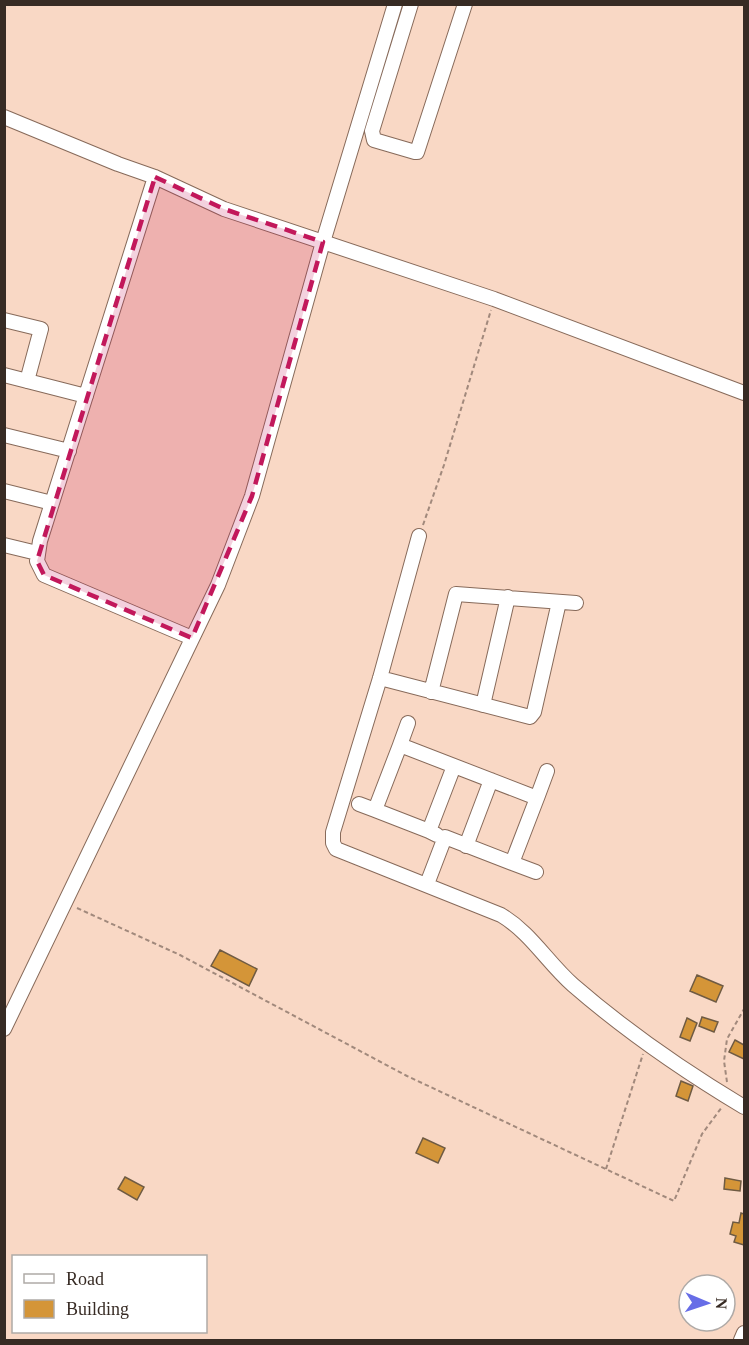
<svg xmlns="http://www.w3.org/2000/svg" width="749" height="1345" font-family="'Times New Roman',serif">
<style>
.building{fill:#d49538;stroke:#6f5b43;stroke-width:1.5}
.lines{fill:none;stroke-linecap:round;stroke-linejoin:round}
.minor-casing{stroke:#876a5a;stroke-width:16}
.path{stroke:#a1897c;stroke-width:2;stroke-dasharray:4.5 3;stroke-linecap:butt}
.minor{stroke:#fff;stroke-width:14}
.marked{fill:#c2185b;fill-opacity:0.2;stroke:#c2185b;stroke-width:4.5;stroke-dasharray:12 8;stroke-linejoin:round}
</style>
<rect width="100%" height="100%" fill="#f9d8c5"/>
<path class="building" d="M220,950L257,969L249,986L211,966Z
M697,975L723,986L716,1002L690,991Z
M702,1017L718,1022L714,1032L699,1026Z
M687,1018L697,1023L690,1041L680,1037Z
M735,1040L744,1045V1059L729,1052Z
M681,1081L693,1086L688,1101L676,1096Z
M423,1138L445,1148L438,1163L416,1153Z
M125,1177L144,1187L137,1200L118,1189Z
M725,1178L741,1181L740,1191L724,1189Z
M741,1213L744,1214V1245L734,1242L736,1236L730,1234L733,1222L739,1223Z"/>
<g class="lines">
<g class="minor-casing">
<path id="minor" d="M411,4L372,131L374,140L415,152H417L465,4
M4,117L118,164L155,177L224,209L494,299L744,393
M155,177L40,541L37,561L44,575L192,638
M4,320L41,329L27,381
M4,375L86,396
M4,435L69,451
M4,491L52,503
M419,536L380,678L333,832V843L336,849L501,915C531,933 547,962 573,985C626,1031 684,1071 744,1107
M4,545L37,553
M380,678L530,717L534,712L559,602
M431,692L456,594L576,603
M483,705L508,597
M400,745L408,723
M537,798L547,771
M359,804L375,810
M437,835L429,831L454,766
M466,846L491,780
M512,863L536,872
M427,884L445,837L512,863L537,798L400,745L375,810L429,831
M4,1029L218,585L252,496L323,242L395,4
M741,1340L744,1333"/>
</g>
<path class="path" d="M423,525L444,465L491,310
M77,908L180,955L407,1076L674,1201L702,1134L722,1107
M727,1082L724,1061L727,1039L744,1009
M606,1169L643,1054"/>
<use href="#minor" class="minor"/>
</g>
<path class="marked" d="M155,177L224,209L323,242L252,496L192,638L44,575L37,561Z"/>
<rect width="749" height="1345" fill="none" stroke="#372b24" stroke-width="12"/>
<rect x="12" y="1255" width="195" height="78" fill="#ffffff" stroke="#afaaa7" stroke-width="1.5"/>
<rect x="24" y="1274" width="30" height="9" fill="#ffffff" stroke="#afaaa7" stroke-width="1.5"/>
<text x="66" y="1285" font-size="18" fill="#372b24">Road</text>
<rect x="24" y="1300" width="30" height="18" fill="#d49538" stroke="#afaaa7" stroke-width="1.5"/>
<text x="66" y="1315" font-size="18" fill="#372b24">Building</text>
<g transform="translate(707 1303) rotate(92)"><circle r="28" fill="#ffffff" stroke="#afaaa7" stroke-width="1.5"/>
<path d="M0-4.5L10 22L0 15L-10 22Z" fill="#676de7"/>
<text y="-9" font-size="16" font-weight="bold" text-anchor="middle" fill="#372b24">N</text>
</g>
</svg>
